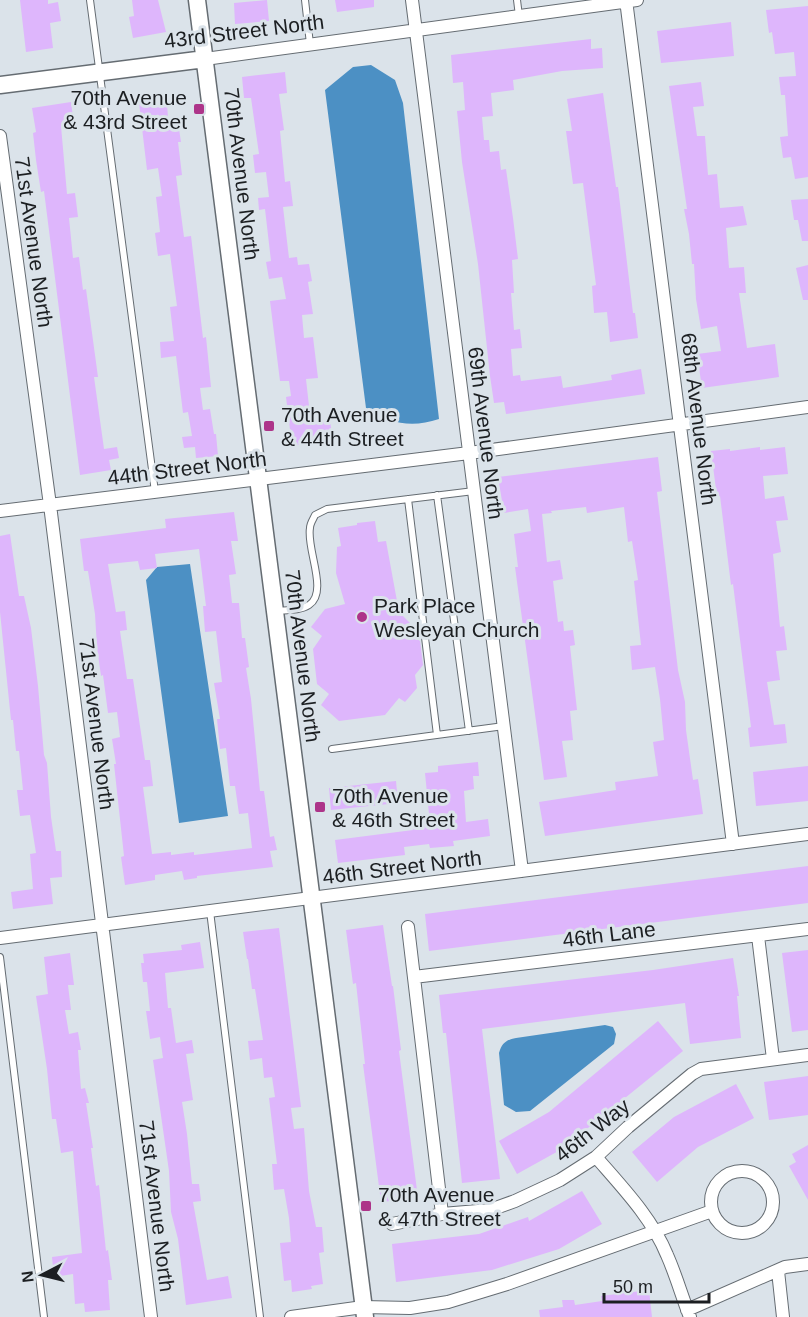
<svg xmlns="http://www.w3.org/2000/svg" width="808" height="1317" font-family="Arial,sans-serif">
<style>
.water{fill:#4c90c4}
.building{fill:#deb6fc;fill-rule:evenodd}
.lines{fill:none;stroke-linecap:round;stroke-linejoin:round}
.service-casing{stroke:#656c72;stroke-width:8}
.minor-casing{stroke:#656c72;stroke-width:14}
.tertiary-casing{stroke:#656c72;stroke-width:19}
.service{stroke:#fff;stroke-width:6}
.minor{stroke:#fff;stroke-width:12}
.tertiary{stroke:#fff;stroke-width:16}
.poi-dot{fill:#ad3489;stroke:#dbe3ea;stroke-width:2}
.labels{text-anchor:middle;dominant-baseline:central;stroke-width:6;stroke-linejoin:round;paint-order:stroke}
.street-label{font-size:21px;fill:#1c1f22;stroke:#dbe3ea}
.poi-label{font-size:21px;fill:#1c1f22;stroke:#dbe3ea;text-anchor:start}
</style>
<rect width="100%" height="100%" fill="#dbe3ea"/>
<path class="water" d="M371,65L395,80L403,103L439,419C412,428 390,424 366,408L325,90L353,67Z
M190,564L228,816L179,823L146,580L157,567Z
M605,1025L613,1027L616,1034L614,1044L530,1111L516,1112L504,1105L499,1053C502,1043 506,1040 516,1038Z"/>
<path class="building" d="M20,0H48V4L58,2L61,21L50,23L53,48L26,52Z
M132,0H158L166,32L133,38L129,17L134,16Z
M267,0L269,21L235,24L234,3Z
M335,0H374V7L337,12Z
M808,6V177L795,179L791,157L783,158L780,137L788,136L785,95H781L779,77L796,76L794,52L775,54L772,32L769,33L766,10Z
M731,22L734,56L661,63L657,31Z
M591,39V49L602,48L603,68L562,71L513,80L514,90L491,93L493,116L482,117L484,140H489L490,152L499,151L501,170L506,169L513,218L518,259L512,260L514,293H511L514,330L520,329L522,348L511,349L513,376L520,375L521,381L561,376L563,388L612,380L611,375L641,369L645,394L506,414L504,402L494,403L490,376L478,264L462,162L457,111L465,110L463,82L453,83L451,55Z
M285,72L287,93L279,94L284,130L280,131L285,182L290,181L293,206L283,207L289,258L297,257L298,265L309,264L312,281L308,282L313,314L302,315L304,338L313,337L318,378L306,379L311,424L330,421L333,440L292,446L286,397L291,396L289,381H280L270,301L286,299L282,277L269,279L266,262L271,261L265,209L259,210L258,198L269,197L266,172L255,173L253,155L259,154L251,98H244L242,77Z
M701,82L704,106L693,107L697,136H705L708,175L717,174L720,208L743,206L747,225L726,228L729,268L744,267L746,293H739L747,348L775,344L779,377L702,388L697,354L721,351L717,326L701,329L696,299L694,264H692L689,234L684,209H687L669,86Z
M166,92L169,130L179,129L181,142H178L182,175L176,176L184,237L191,236L203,338L206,337L211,387L200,388L203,410L210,409L214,434H216L218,456L196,458L195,447L184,448L182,437L192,436L188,412L183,413L176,356L161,358L160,342L174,341L170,307L177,306L170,254L158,256L155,233L160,232L156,197L162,196L158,168L147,170L138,94Z
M603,93L616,187H618L633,313H635L638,338L610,342L607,312L594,313L592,286L596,285L583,183L573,184L566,131H572L567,99Z
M71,102L74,124L61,126L67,194L75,193L78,217L69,218L73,258L79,257L83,290L86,289L98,377H94L104,449L117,447L119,458L109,460L111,470L80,475L44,191L41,192L36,160L33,133L36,132L32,108Z
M808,199V241H802L798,220H794L791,200Z
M808,265V300H803L796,268Z
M760,447V450L785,447L788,474L763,476L765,499L784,496L788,520L776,521L781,552L773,554L780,627L784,626L787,650L776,651L780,680L767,682L774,725L785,724L787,743L750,747L748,728L751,727L733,584L731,585L720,496L717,497L711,451L730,449V451Z
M658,457L662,491L657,492L678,670L685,702L686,730L693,780L698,779L703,814L545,836L539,802L616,790L615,782L658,776L653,742L664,740L660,699L655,667L632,670L630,646L641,645L634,581L638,580L632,541L628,542L624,507L587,513L586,507L551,511L552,513L542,514L547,562L560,560L563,579L553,581L558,622L563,621L564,631L573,630L575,645L570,646L577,710L570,711L573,740L562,741L567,777L544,780L515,567H518L514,534L531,531L528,509L504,513L498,477Z
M234,512L238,541H231L236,574L229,575L232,603H239L242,638H245L249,667L246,668L251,699L260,791H264L270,837L274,836L277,850L270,851L273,867L197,876V878L184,880L182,871L155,875V880L125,885L121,857L124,856L114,764H116L112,739L120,737L117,712L108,713L103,675L101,676L97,647L95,614L88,571H84L80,539L166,528L165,519ZM199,549L206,606H203L205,632L216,631L222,682L214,683L220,719H217L220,749L226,748L230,786H235L239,814L248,813L252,848L194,855V852L171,855V852L152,854L143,787L153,786L150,760H145L133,679H127L120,631L127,630L125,611L116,612L108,564L138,561L140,570L157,568L155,554Z
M375,521L378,542L386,541L399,612L410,623L405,630L420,641L423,665L415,675L417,688L405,702L399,698L385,715L339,721L321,705L329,694L317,684L313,649L322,636L311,627L325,609L345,604L336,573L337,547L341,546L338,528L357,525V523Z
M10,534L19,596H24L31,628L38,686L44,755L47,763L51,817L56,851H61L62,877L50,878L53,904L13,909L11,892L33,889L30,854L36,853L30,815L20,816L17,790H23L19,751H16L13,720H11L0,612V536Z
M478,762L479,776H473L474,789L464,791L466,822L488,819L490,836L453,841L454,846L430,848L429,844L404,847L405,855L338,863L335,840L413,830L411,817L429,814L425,773L438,772V766Z
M808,766V801L756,806L753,772Z
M396,781L398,803L331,810L329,788Z
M808,866V903L429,951L425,914Z
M383,925L392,986H393L401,1050L399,1051L418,1198L381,1202L363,1064H365L356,983L353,984L346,930Z
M279,928L301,1107L291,1108L294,1129L304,1128L309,1191L316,1227H322L324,1252L319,1253L323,1284L311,1286L312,1289L292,1292L291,1280L284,1281L280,1243L291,1242L289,1218L284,1189L274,1190L272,1164H277L269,1098L275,1097L272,1077L264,1078L262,1058L250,1060L248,1041L263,1040L255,989H252L248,959H247L243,932Z
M200,942L204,968L165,973L168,1008H171L176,1043L192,1040L194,1053L186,1054L193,1100L182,1102L187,1134L192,1184H199L201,1201L193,1202L207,1280L228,1276L232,1298L186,1305L178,1239L171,1212L169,1171L153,1060L163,1058L160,1037L150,1039L146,1011H150L147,982H143L141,963H144L143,954L182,950L181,945Z
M808,950V1030L792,1032L782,953Z
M70,953L74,985H68L71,1010H65L69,1034L78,1032L81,1050H78L81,1089L85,1088L89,1103H86L93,1148H91L96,1186L99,1185L106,1251L108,1250L112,1280H108L110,1310L85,1312L84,1303L75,1304L73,1274L54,1277L52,1257L82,1253L73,1151L61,1153L56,1119H52L47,1069L36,996L48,994L44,957Z
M733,958L739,996H737L741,1038L690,1044L685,1003L482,1029L500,1179L462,1183L446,1033H443L439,995L653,970Z
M658,1021L683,1051L562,1149L517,1174L499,1141L549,1112Z
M808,1076V1115L769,1120L764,1082Z
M736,1084L754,1118L698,1147L657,1182L632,1152L674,1117Z
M808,1145V1200L789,1166L796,1162L792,1154Z
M582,1191L602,1224L559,1249L492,1270L396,1282L392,1244L479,1234L528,1217L529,1221Z
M649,1290L652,1317H540L539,1310L563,1307L562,1300H574L575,1305L602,1301L601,1296Z"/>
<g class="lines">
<g class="service-casing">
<path id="service" d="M90,0L155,492
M305,0L310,44
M517,0L519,16
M437,495L469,731
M408,499L437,735
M276,611C286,610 300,611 309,605C329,592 306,549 310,528C310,523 314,518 315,515L327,509L474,491
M332,749L504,726
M210,911L260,1317
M0,957L44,1317"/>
</g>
<g class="minor-casing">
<path id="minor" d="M412,0L522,871
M626,0L733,844
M205,59L637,0
M0,136L50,505L151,1317
M0,511L469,453L808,407
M408,927L442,1214
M758,936L773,1059
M0,938L808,834
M414,977L808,929
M596,1157C622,1187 652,1218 667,1255C676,1275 682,1297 690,1317
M711 1202a31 31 0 1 1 62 0a31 31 0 1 1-62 0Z
M392,1224L442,1214L490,1210L515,1201L560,1180L596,1157L628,1127L692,1074L701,1069L808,1055
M778,1271L783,1317
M687,1310L785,1267L808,1264
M291,1317L363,1307L410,1308L448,1302L507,1284L712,1211"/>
</g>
<g class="tertiary-casing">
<path id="tertiary" d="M197,0L365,1317
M0,85L205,59"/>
</g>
<use href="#service" class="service"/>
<use href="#minor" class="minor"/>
<use href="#tertiary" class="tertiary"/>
</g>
<g class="poi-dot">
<rect x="193" y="103" width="12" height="12" rx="3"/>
<rect x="263" y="420" width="12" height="12" rx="3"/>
<circle cx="362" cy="617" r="6"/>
<rect x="314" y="801" width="12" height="12" rx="3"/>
<rect x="360" y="1200" width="12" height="12" rx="3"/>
</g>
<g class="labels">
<g class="street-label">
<text transform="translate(244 31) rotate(-7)">43rd Street North</text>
<text transform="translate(242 174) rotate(83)">70th Avenue North</text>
<text transform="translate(34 242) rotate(82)">71st Avenue North</text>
<text transform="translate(699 419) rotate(83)">68th Avenue North</text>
<text transform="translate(486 433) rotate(83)">69th Avenue North</text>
<text transform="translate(187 468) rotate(-7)">44th Street North</text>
<text transform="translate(303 656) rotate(83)">70th Avenue North</text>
<text transform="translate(97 724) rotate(83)">71st Avenue North</text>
<text transform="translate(402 867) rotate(-7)">46th Street North</text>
<text transform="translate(609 934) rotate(-7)">46th Lane</text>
<text transform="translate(592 1130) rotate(-38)">46th Way</text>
<text transform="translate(157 1206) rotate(83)">71st Avenue North</text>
</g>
<g class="poi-label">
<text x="187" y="97" text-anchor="end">70th Avenue<tspan x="187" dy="24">&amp; 43rd Street</tspan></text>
<text x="281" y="414">70th Avenue<tspan x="281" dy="24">&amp; 44th Street</tspan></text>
<text x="374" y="605">Park Place<tspan x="374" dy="24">Wesleyan Church</tspan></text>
<text x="332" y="795">70th Avenue<tspan x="332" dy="24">&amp; 46th Street</tspan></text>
<text x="378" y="1194">70th Avenue<tspan x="378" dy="24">&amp; 47th Street</tspan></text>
</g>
</g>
<g transform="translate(42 1275) rotate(263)" stroke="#dbe3ea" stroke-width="4.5" paint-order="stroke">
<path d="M0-4.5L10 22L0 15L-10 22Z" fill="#1c1f22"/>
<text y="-9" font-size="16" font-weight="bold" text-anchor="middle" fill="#1c1f22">N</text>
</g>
<path d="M604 1293v9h105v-9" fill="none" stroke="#1c1f22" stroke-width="3"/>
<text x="613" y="1293" font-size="18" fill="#1c1f22" stroke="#dbe3ea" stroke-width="4.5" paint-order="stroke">50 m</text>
</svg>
